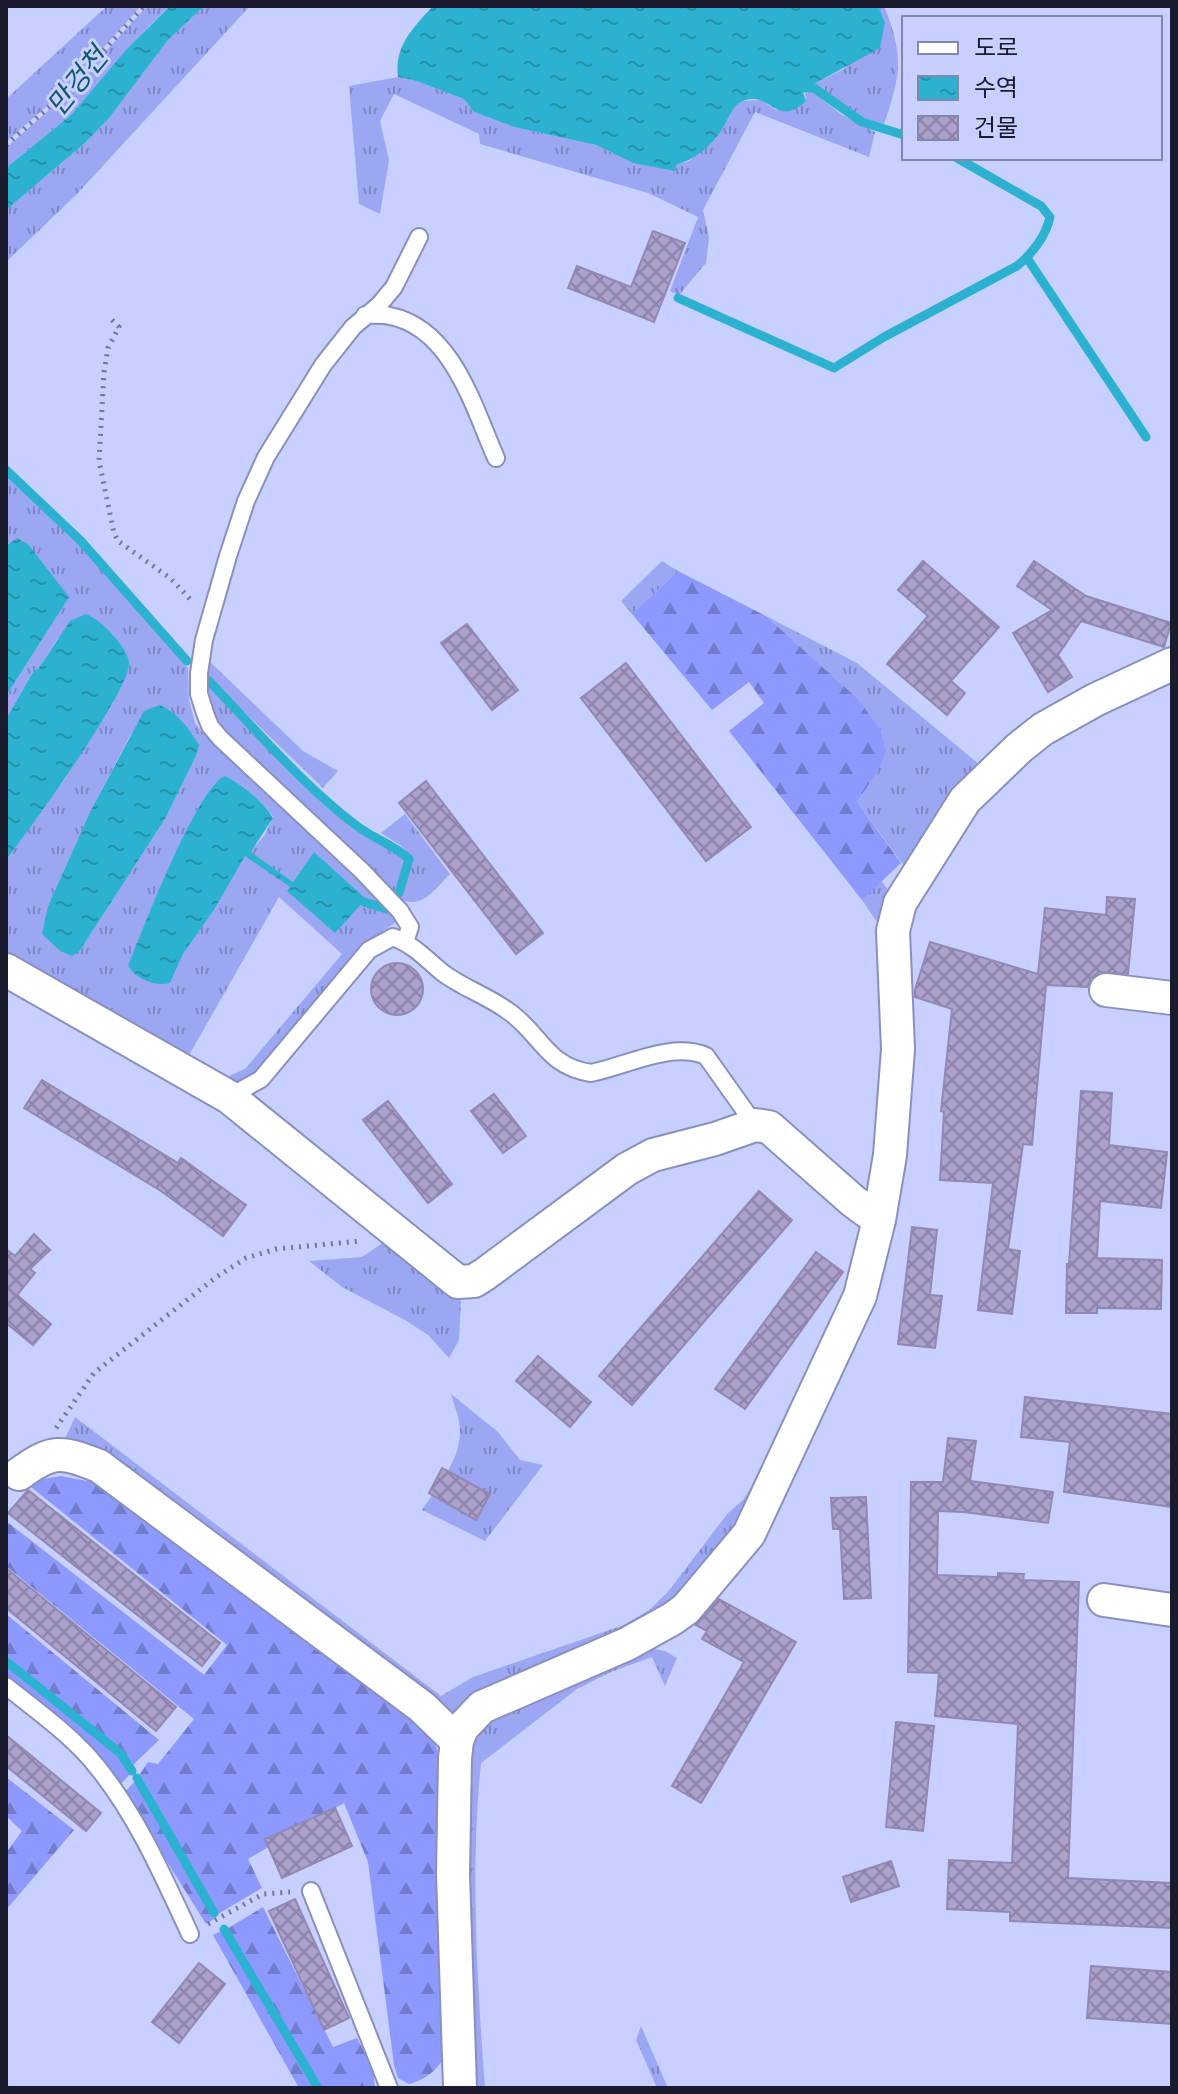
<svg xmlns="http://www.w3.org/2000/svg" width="1178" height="2094" font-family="Spectral,'Noto Sans KR',serif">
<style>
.grass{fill:url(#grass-tufts);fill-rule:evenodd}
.forest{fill:url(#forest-firs)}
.water{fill:url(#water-ripples)}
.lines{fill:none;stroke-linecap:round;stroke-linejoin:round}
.stream{stroke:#2cb2d0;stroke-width:9}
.building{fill:url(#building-cross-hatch);stroke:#9388b3;stroke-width:2}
.service-casing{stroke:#8990bc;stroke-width:20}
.minor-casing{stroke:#8990bc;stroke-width:36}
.path{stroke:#727797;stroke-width:5;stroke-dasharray:2 6;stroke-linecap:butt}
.service{stroke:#fff;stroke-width:16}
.minor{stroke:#fff;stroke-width:32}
.labels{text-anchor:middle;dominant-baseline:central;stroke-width:6;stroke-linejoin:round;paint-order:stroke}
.water-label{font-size:28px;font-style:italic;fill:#115868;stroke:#c8d0ff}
</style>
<defs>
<pattern id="grass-tufts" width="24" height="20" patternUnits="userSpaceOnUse" patternTransform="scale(2)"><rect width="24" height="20" fill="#9ba7f3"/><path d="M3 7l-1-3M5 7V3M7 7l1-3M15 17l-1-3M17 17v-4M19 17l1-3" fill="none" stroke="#7e87c5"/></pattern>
<pattern id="forest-firs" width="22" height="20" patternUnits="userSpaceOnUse" patternTransform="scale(2)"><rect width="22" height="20" fill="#8d99fd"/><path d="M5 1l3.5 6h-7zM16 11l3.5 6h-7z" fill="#727ccd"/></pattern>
<pattern id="water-ripples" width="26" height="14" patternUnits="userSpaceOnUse" patternTransform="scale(2)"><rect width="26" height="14" fill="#2cb2d0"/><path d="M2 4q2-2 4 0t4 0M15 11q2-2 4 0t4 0" fill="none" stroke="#2590a9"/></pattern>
<pattern id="building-cross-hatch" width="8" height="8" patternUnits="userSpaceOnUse" patternTransform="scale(2)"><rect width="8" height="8" fill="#aca0cd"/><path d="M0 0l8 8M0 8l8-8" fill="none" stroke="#8b82a7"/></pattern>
</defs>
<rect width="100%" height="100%" fill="#c8d0ff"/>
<path class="grass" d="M107,6H141L65,90L6,142V99Z
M147,6H170L150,25L72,114L6,168V148L68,93Z
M204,6H250L76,195L6,262V210L85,143L109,118L168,40Z
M878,6H884C904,55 901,75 884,124L866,120L814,84L844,69L885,22Z
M398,77L416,81L464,99L474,112L514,127L596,145L633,163L676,165L689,161L714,139L732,110L741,101L761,100L776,110L806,101L805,93L813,92L842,115L875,132L869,157L755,112L703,210L709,238L706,263L679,295L670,291L698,217L648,193L480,144L479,134L394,94L380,121L389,160L380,214L359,204L349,86Z
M6,474L79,543L188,668L189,700L195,723L202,732L397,918L395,923L365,943L258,1073L239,1084H231L6,961V860L66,777L114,702L58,638L38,669L33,671L6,719V696L68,597L9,543L6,546ZM169,709L194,738L196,756L165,819L79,952L48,906L90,812L131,734ZM225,776C243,785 262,800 273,817L264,836L250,852L293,882L314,852L288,892L290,887L245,855L214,910L183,954L170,982L128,966C141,934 198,785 225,776ZM279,897L342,954L245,1069L229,1076L211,1070L188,1057Z
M662,561L678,571L632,614L621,601Z
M766,616L857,663L980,765L907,870L857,802L878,771L857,698Z
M209,661L303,751L338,771L323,788L206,675Z
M207,683L335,810L357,830L396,850L406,859L394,894L226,733C215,720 207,701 207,683Z
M405,814L450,874C434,890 421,911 398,898L403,891L413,858L400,845L381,833Z
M881,880L893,897L877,922L862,900Z
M387,1240L461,1301L459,1340L449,1358L428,1335L405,1320L342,1287L309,1261L362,1257Z
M451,1394L498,1432L520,1460L543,1465L485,1541L422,1510C438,1486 460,1461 460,1431C460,1419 454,1405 451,1394Z
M75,1417L441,1696L473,1677L624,1625L649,1610L667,1593L728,1513L743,1500L760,1474L740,1531L660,1616L466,1701L457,1707L452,1717L63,1443Z
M646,1647L665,1651L677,1658L665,1686L652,1657L611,1672L577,1689L481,1763C470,1871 477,1980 485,2088H470L467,1780L472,1746L486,1723Z
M641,2026L668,2088H657L636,2040Z"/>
<path class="forest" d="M678,571L766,616L857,698L880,729L886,751L878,771L857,802L901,863L862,900L729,731L764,703L749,682L712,710L632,614Z
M61,1476L98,1483L412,1713L430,1733L445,1767L446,2056C435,2071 427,2079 409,2084L398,2078L394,2065L368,1862L344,1803L248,1859L262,1888L218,1914L140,1774L148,1762L158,1764L194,1719L6,1566V1521L204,1675L227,1645L31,1487L43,1479Z
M6,1614L159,1740L133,1765L121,1750L6,1655Z
M6,1663L118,1757L130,1774L120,1785L100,1758L6,1678Z
M6,1777L74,1830L6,1910V1853L22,1831L6,1816Z
M136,1780L214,1919L206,1924L124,1793Z
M263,1907L333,2047L357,2038L373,2069L375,2088H321L227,1929Z
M221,1931L313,2088H299L213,1935Z"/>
<path class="water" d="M170,6H204L168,40L109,118L85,143L6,210V168L72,114L126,50Z
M433,6H878L885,22L880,48L814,84H800L806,101C776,129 771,90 743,101C731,106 728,121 721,131C710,147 695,159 676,165L675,171L633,163L596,145L514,127L474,112L464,99L416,81L398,77C394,46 413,28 433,6Z
M17,538L28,544L69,597L6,696V546Z
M86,614C100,619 128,647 129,663C130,692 29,830 6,860V719L34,670L38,669L70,621Z
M160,705C177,712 190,730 199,745L196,756L165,819L79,952L72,956L60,951L42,934L48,906L90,812L144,711Z
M225,776C243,785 262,800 273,818L251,852L293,882L314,852L366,899L335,933L287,891L290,887L245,856L214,910L183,954L170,983C156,987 136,979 128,966C141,933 198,785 225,776Z"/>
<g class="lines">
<path class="stream" d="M802,88H814L862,122L904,135
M1027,258L1146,437
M678,298L834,368L884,337L1017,266C1032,254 1046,236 1050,217L1041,206L957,158
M6,470L81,541L187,661
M209,681C254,728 305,787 357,826C374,839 393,844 409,859L399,893
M364,902L387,909
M6,1661L120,1753L132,1771
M137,1778L214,1913
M224,1929L318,2088"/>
</g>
<path class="building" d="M653,231L685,243L654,322L568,288L577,266L631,287Z
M923,561L999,627L951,681L965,693L947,715L887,664L928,616L898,590Z
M1034,561L1086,596L1171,623L1164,647L1081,621L1058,655L1072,677L1048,692L1013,633L1052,610L1017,586Z
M467,624L518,690L492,710L441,643Z
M626,663L751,827L706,861L581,698Z
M426,781L543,933L516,954L399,803Z
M1107,897L1135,899L1128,974L1099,972L1091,978L1087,987L1046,985L1032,1145L1023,1144L1008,1249L1020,1251L1012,1314L978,1310L993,1183L940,1180L944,1112L941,1111L952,1009L915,997V990L930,942L1038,974L1045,908L1106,915Z
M371 989a26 26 0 1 1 52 0a26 26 0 1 1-52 0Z
M42,1080L178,1163L181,1158L246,1205L223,1236L161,1191L24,1108Z
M1081,1091L1112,1093L1109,1145L1167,1152L1161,1208L1100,1201L1097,1258L1162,1260L1161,1309L1097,1308V1313H1066L1067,1264H1069Z
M494,1094L526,1136L503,1153L471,1111Z
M388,1101L452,1184L428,1203L363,1120Z
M759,1191L792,1220L632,1405L599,1376Z
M912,1227L937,1230L930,1295L942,1296L935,1348L898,1344Z
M34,1234L50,1250L30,1269L35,1273L17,1295L51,1324L33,1345L6,1323V1249L15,1256Z
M816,1252L843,1272L745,1409L715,1389Z
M538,1356L591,1402L570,1427L516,1381Z
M1025,1397L1172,1414V1507L1064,1492L1070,1442L1021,1437Z
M948,1438L976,1441L970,1481L1053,1492L1048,1523L964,1512L938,1511L937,1575L998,1577V1573L1024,1574L1023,1580L1079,1582L1068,1878L1172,1883V1928L1010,1921V1912L947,1909L949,1860L1012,1863L1018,1724L935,1716L939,1673L908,1672L911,1482H943Z
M442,1468L490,1494L476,1520L429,1493Z
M28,1490L220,1643L202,1666L8,1513Z
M866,1497L871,1598L844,1599L840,1529H833L831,1498Z
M6,1568L176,1707L156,1731L6,1608Z
M719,1599L796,1642L701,1803L672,1786L744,1662L702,1639L707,1631L696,1625Z
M896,1722L934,1726L923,1831L886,1827Z
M6,1735L101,1813L86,1831L6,1766Z
M335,1808L352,1846L282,1878L265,1839Z
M891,1861L899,1886L851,1902L843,1877Z
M295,1899L349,2018L324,2030L269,1911Z
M199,1963L225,1984L179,2043L152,2022Z
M1091,1966L1172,1972V2024L1087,2018Z"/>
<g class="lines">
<g class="service-casing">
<path id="service" d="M365,315C373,315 382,314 390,316C452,328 474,408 496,458
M405,942L410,927L400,911L362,871L220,738L210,726L205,713L199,694V673L204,640L228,556L246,501L266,457L323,365L353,327L379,305L394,287L419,237
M229,1097L261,1079L369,950L393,937C414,945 426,959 443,973C463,988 488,996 508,1011C541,1033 545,1066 591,1073C626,1066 672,1041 706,1056L755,1125
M6,1686C37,1711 73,1736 98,1768C138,1818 163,1876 190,1934
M311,1891L389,2088"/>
</g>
<g class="minor-casing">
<path id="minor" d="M6,970L229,1097L458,1282L474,1281L485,1274L627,1169L653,1155L715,1139L755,1125L769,1127L853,1201L879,1220
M1106,990L1172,998
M19,1474C53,1449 61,1451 99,1466L422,1707L457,1741
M1104,1600L1172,1610
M460,2088L453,1874L455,1758L457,1741L462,1728L482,1707L627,1644L672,1619L686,1609L749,1534L860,1296L879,1220L890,1155L898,1049L893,931L900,903L965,800L1019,748L1043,729L1095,700L1172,664"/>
</g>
<path class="path" d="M6,145L67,91L144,6
M112,320L119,327L108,348L104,372L99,461L114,533L118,541L170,578L193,602
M56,1428L94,1373L215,1278L246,1258L276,1249L361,1241
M208,1924L263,1894L290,1892"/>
<use href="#service" class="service"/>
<use href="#minor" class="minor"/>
</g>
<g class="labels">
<g class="water-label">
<text transform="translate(78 82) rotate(-51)">만겅천</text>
</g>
</g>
<rect width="1178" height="2094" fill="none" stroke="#1a1c2d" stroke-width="16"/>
<rect x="902" y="16" width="260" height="144" fill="#c8d0ff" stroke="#8288ab" stroke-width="2"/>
<rect x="918" y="42" width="40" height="12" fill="#ffffff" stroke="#8288ab" stroke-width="2"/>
<text x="974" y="56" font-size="24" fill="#1a1c2d">도로</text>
<rect x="918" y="76" width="40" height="24" fill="url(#water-ripples)" stroke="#8288ab" stroke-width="2"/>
<text x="974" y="96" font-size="24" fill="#1a1c2d">수역</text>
<rect x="918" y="116" width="40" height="24" fill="url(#building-cross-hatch)" stroke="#8288ab" stroke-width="2"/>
<text x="974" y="136" font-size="24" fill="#1a1c2d">건물</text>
</svg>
